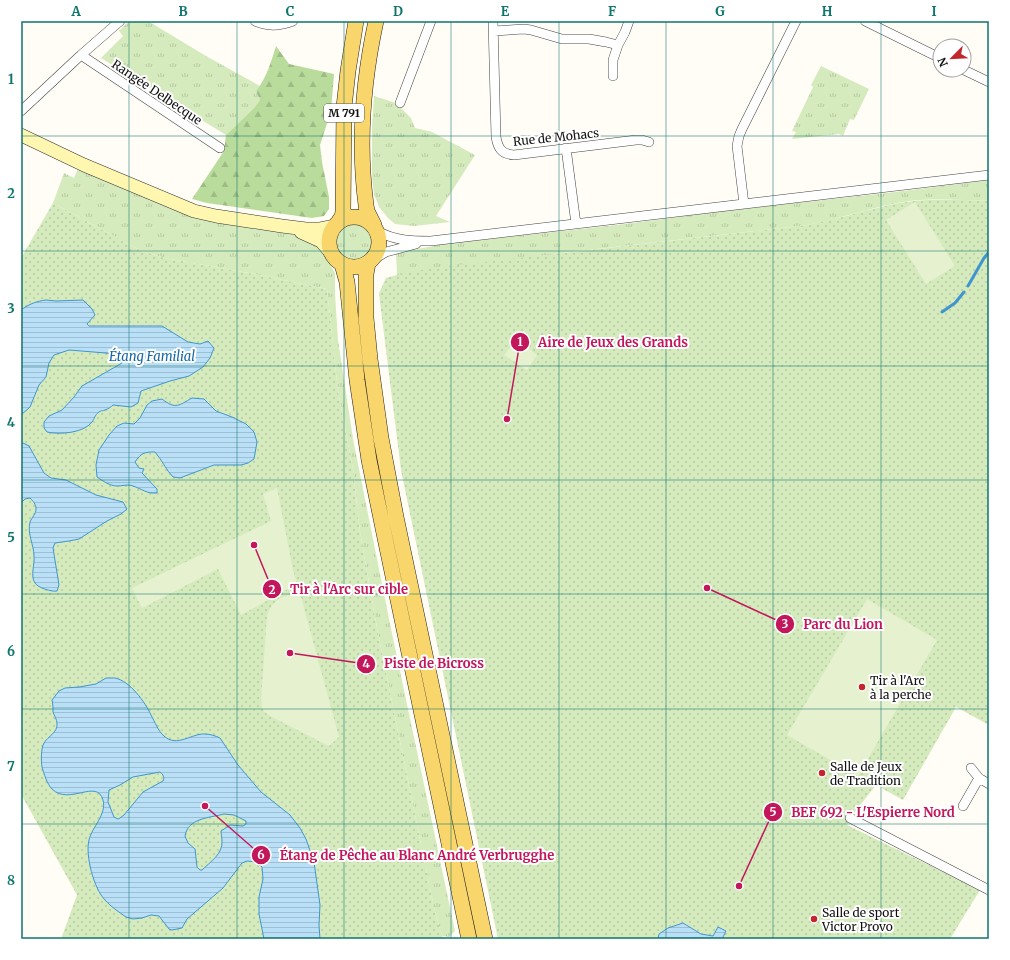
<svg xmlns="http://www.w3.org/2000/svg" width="1010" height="960" font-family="Merriweather,serif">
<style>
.grass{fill:url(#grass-tufts)}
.forest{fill:url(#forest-firs)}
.park{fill:url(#park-dots)}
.pitch{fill:#e6f2cf}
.water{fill:url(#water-rules);stroke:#3f96cf;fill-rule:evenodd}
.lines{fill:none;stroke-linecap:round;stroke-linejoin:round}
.stream{stroke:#3f96cf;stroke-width:3}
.street-casing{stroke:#444;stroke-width:10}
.secondary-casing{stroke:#333;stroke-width:14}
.primary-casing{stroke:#222;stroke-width:16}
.street{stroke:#fff;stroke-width:9}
.secondary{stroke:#fff6b0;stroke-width:13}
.primary{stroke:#f9d66b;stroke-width:15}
.grid{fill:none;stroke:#0f766e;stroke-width:1;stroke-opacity:0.55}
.poi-dot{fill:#c4262e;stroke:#fff;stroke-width:1.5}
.labels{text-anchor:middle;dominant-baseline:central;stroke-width:4;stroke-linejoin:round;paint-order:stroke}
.shield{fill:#fff;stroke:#585858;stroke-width:1}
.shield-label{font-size:11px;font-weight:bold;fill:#111}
.street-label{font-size:12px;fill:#111;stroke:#fff}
.poi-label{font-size:12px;fill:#111;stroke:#fff;text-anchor:start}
.water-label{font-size:13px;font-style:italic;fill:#1768a6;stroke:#fff}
.leader{fill:none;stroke:#c2185b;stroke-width:1.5}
.callout-dot{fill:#c2185b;stroke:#fff;stroke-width:1.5}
.mark-label{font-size:12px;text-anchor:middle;font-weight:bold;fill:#fff}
.callout-label{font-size:13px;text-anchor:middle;font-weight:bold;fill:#c2185b;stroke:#fff;stroke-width:4;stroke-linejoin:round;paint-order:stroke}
.neatline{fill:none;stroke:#0f766e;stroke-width:1.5}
.grid-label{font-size:13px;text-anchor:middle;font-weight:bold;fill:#0f766e}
</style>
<defs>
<pattern id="grass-tufts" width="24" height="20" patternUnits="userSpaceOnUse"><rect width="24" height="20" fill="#d5ebbd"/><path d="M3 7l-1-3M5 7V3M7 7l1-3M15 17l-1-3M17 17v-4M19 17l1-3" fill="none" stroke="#b6c8a1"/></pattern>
<pattern id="forest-firs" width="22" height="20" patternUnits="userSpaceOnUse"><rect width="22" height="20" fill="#b9dc9c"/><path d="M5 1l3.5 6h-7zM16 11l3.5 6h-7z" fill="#9ebc85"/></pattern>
<pattern id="park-dots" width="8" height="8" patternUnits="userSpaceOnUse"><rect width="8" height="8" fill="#d5ebbd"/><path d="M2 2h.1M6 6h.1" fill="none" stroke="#b6c8a1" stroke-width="1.8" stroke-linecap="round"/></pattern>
<pattern id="water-rules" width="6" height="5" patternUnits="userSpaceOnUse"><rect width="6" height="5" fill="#b9e0f7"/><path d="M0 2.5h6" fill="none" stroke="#9ebfd3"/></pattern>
</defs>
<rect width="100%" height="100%" fill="#fffdf5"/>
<path class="grass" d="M129,21H148L206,56L260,86L256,91L260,100L254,108L226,135L101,58L123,36L119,31Z
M821,66L869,89L854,120L850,119L843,136L839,134L792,139L796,132L792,131L813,87L811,85Z
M374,96L396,103L411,118L415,128L432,132L475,155L436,216L450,222L414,226L395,224L388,218L379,207L374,194L372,177V126Z
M78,169L271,229L308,238L321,249L335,273V294L338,340L353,439L390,624L455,931L449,937L442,936L434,908L377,628L360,532L353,469L338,391L327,289L254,274L165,258L142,251L128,244L53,203L64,173L74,178Z
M989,180V201C962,200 935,198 909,201C874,206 841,219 807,225L553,254L548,267L379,294L386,278L397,275L396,253L444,244L625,224L715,212L895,192Z
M335 241a19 19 0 1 1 38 0a19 19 0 1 1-38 0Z"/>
<path class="forest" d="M276,46L289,64L334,74L331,111L320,145L322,162L329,197V209L324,216L312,218L207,203L192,199L224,151L226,135L254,108L260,100L256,91C267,77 271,62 276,46Z"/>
<path class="park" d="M927,200H965L989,201V725L956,707L903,800L876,785L850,818L847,825L980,890L950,939H498L401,470L379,294L386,278L421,270L450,266L807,225C833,220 859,212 885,206C899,202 913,201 927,200Z
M53,203L128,244L142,251L165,258L254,274L327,289L338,391L353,469L360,532L377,628L434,908L443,939H61L77,895L21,794V743L23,718L21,711V258Z"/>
<path class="pitch" d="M915,202L955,266L926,284L886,220Z
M517,340L537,355L527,370L504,355Z
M277,488L293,570L297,584L241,615L218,569L142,608L132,588L271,521L263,494Z
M296,594L301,597L339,737L329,746L272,717C262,711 262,709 261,699L267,616C272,601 280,596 296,594Z
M867,599L937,640L858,776L787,735Z"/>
<path class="water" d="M46,300L56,301L83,300L92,309L95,315L87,324L89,326H162L188,342L200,344L208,341L214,348L210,358L203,367L189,376L170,381L141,391L138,403L131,407L113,405C111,407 108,409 105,410C100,412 104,409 99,412C94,416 95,418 92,422C84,433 59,435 47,432L44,428V422L49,416L62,410L74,397L82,386L122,363C122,358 121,357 118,354L69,350L54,355L49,363L46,377L39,385L30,407L21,415V310C29,304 37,301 46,300Z
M192,398L204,399L216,411L232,417L246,424L254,432L257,442L254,459L248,463L241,465H214L180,478L173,477C166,470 162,460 155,452C144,452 141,453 135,462L139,468L144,469L142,473L157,489V493C147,494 142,489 133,486C128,484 122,486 117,486C110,486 103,481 97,477L96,465L99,450L109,435L117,426L124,423L134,424L140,418L147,405L152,401L162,399C176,410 179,405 192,398Z
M21,442L29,446L44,473L51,478L66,480L96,495L123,502L127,509L121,514L107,521L79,539L69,541L55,543L53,548L59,585L57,591C52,592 38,588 35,583C30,576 35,564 34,556C34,545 27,534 30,522C32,517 36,514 36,509C36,504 33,501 30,498L25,499L21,503Z
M106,678C109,678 112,678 115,678C130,681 145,702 151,715C155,722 158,731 164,736C177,748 192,733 205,734C210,734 216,736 220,738L238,765L261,792L290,815L300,828L306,839L314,862L320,905L319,925L320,939H264L259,914V897L263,879L262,867L256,862L247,861L242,863L223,888L187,919L182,928L172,930L169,929L159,916L151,915L142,918L133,919L126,917C119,912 111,907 105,900C94,889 85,855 89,840C92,827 107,814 103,800C97,778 69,806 52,789C47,784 44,774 42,767C41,761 41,748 44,743C48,736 58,733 57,723C57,720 54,715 53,712C53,708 53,704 52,700L59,691L65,688L79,687L96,684ZM160,772C163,774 165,778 163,781L143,792L124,815L120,818L118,819L114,817L108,802L109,790L120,785L133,777ZM224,814L234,815L246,821V824L243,826L230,825L221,831C221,834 222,837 222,841C223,854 210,862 202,870H200L197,867L195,849L188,843L185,836C188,818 209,818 224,814Z
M683,923L701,934L713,936L718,927L726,931L722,939H658L659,934L668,928Z"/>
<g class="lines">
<path class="stream" d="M968,286L984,258L989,252
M942,312L955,303L964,292"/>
<g class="street-casing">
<path id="street" d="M255,21C267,27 280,26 293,21
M493,21L496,137C498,148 501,154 514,155L636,140H642L649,142
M865,21L940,58
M494,31L524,29L531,30L562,39H589L606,42L618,45L613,60V76
M618,45L625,32L629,21
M81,55L220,148
M964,70L989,82
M400,103L431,21
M21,111L81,55L120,21
M566,148L576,224
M744,204L737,146L739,136L742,129L796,21
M377,231C396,241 411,241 431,241L989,175
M371,261L386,252L416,244
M971,768L979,778L989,784
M963,806L979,778
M850,818L989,890"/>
</g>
<g class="secondary-casing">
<path id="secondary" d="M21,135L84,165L194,211L216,216L282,226L306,229H319L334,226
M301,232L321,241L331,253"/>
</g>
<g class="primary-casing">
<path id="primary" d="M329 242a25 25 0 1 1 50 0a25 25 0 1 1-50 0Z
M339,221L342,217L343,212L344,107L348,71L356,21
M374,225L367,211L366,205C358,144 363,81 376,21
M368,263L366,274V318L370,359L381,438L396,517L485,939
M342,264L347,282L357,380L369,460L385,538L469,939"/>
</g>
<use href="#street" class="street"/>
<use href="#secondary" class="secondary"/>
<use href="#primary" class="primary"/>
</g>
<path class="grid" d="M129,21V939M237,21V939M344,21V939M451,21V939M559,21V939M666,21V939M773,21V939M881,21V939M21,136H989M21,251H989M21,366H989M21,480H989M21,594H989M21,709H989M21,824H989"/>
<g class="poi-dot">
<circle cx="862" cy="687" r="4"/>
<circle cx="822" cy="773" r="4"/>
<circle cx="814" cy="919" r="4"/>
</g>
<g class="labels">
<rect class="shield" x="324" y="104" width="40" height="18" rx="3"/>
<g class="shield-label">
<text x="344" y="113">M 791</text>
</g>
<g class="street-label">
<text transform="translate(157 92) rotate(34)">Rangée Delbecque</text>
<text transform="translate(556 137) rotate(-6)">Rue de Mohacs</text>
</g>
<g class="poi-label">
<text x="870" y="680">Tir à l'Arc<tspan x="870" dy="14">à la perche</tspan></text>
<text x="830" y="766">Salle de Jeux<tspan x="830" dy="14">de Tradition</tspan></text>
<text x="822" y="912">Salle de sport<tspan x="822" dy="14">Victor Provo</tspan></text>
</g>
<g class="water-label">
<text x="152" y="356">Étang Familial</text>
</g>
</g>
<path class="leader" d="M507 419L520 342M254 545L272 589M707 588L785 624M290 653L366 664M739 886L773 812M205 806L261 855"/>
<g class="callout-dot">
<circle cx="507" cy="419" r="4"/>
<circle cx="254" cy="545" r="4"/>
<circle cx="707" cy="588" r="4"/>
<circle cx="290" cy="653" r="4"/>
<circle cx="739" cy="886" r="4"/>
<circle cx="205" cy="806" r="4"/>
<circle cx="520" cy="342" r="10"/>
<circle cx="272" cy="589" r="10"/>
<circle cx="785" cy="624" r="10"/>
<circle cx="366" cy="664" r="10"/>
<circle cx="773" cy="812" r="10"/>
<circle cx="261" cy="855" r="10"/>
</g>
<g class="mark-label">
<text x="520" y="346">1</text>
<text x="272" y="594">2</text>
<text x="785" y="628">3</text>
<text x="366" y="668">4</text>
<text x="773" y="816">5</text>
<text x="261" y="859">6</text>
</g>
<g class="callout-label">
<text x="613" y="347">Aire de Jeux des Grands</text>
<text x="349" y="594">Tir à l'Arc sur cible</text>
<text x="843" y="629">Parc du Lion</text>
<text x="434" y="668">Piste de Bicross</text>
<text x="873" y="817">BEF 692 - L'Espierre Nord</text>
<text x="417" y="860">Étang de Pêche au Blanc André Verbrugghe</text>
</g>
<rect width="1010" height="960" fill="none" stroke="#ffffff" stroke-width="44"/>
<g transform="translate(952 58) rotate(246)"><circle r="19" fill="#ffffff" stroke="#a0a0a0"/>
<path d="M0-3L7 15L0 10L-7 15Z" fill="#c4262e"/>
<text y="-6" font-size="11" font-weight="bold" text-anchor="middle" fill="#111111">N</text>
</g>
<rect x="22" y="22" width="966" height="916" class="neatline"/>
<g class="grid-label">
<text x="76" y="16">A</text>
<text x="183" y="16">B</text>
<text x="290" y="16">C</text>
<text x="398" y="16">D</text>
<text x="505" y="16">E</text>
<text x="612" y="16">F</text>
<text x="720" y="16">G</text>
<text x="827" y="16">H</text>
<text x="934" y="16">I</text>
<text x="11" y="84">1</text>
<text x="11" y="198">2</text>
<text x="11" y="313">3</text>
<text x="11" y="427">4</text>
<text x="11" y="542">5</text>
<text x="11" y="656">6</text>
<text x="11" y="771">7</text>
<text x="11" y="885">8</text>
</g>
</svg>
